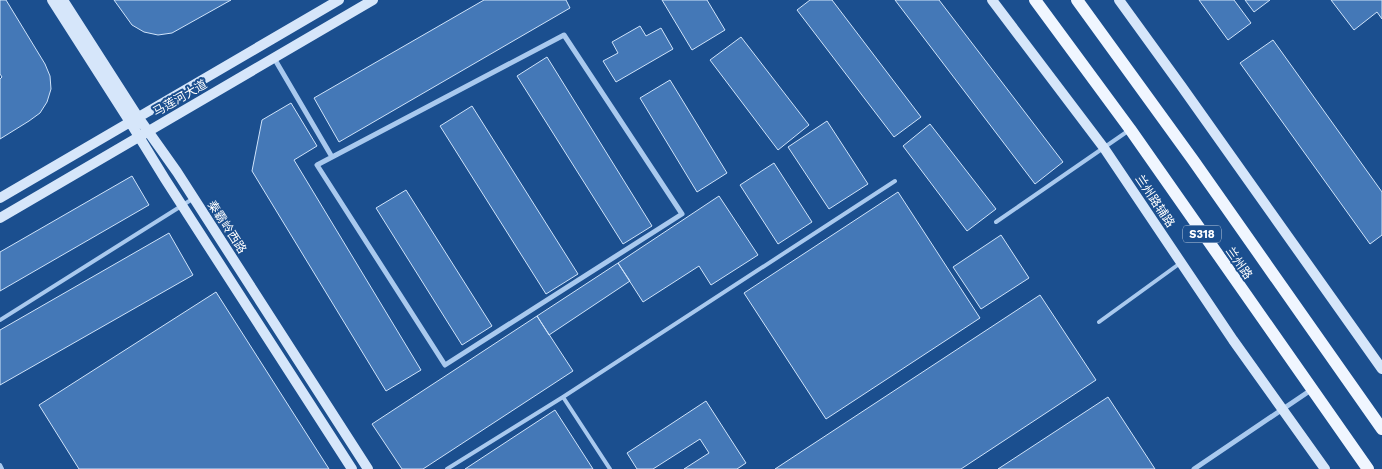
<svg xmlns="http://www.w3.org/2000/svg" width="1382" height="469" font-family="'Work Sans','Noto Sans SC',sans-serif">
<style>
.building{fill:#4478b7;stroke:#cfe3fa}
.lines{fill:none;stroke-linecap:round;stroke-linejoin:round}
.lane{stroke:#a9c9ee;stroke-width:4}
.street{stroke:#a9c9ee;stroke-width:5}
.secondary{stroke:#d6e6fa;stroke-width:10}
.primary{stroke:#f0f6ff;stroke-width:12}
.labels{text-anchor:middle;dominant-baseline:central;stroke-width:4;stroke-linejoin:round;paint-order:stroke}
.shield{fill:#1b4f8f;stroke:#bbcadd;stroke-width:1}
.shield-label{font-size:11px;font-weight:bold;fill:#fff}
.street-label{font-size:12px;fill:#fff;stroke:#1b4f8f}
</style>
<rect width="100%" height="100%" fill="#1b4f8f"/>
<path class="building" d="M0,0H6L45,64L50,76L51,89L47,102L40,113L29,121L0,139V79L2,77L0,74Z
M114,0H231L172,33L158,35L144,32L132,25Z
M484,0H566L570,8L339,142L314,98Z
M662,0H707L725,30L692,50Z
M810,0H832L921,117L894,137L797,10Z
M895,0H939L1063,162L1035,184Z
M1199,0H1234L1251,23L1228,40Z
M1245,0H1270L1254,12Z
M1331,0H1382V19L1377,12L1354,30Z
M640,26L646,36L661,28L673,49L616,82L603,61L618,53L612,42Z
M741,37L809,125L778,150L710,60Z
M1273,40L1382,192V235L1370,244L1240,63Z
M547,57L652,226L623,244L517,76Z
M670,80L727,173L697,192L640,98Z
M291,103L317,146L294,160L421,370L386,391L252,171L262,120Z
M472,106L578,274L546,294L440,126Z
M827,121L868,184L829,209L788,147Z
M930,124L996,209L967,231L903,146Z
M774,163L812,222L778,244L740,185Z
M132,176L149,205L0,291V252Z
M406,190L492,326L462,345L376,208Z
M898,192L980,318L826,419L744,293Z
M719,196L758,255L711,285L699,266L643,302L618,263Z
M169,233L193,275L0,385V330Z
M1001,235L1029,278L981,309L953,267Z
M618,263L630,281L549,335L537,316Z
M216,292L329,469H79L39,405Z
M1040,295L1096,380L961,469H775Z
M537,316L573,371L423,469H402L372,424Z
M1108,397L1155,469H998Z
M706,401L746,463L737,469H684L709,453L700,439L653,469H637L627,453Z
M555,410L593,469H465Z"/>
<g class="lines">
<path class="lane" d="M996,222L1128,131
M0,320L194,198
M1099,322L1179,264
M563,397L610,469
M0,465L2,469
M447,469L563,397L895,181"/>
<path class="street" d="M564,35L682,214L445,365L317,165Z
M274,58L332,157
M1194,469L1311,390"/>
<path class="secondary" d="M52,0L130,122L165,179L352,469
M63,0L138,117L177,172L368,469
M992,0L1104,148L1233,340L1325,469
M1119,0L1182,87L1382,369
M0,198L339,0
M0,218L373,0"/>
<path class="primary" d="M1035,0L1130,129L1368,469
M1077,0L1193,160L1382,429"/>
</g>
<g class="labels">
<rect class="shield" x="1183" y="225.5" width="38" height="17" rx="4"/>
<g class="shield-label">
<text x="1202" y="234">S318</text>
</g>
<g class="street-label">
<text transform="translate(180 98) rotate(-30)">马莲河大道</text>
<text transform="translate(1155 201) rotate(56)">兰州路辅路</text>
<text transform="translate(227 227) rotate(57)">秦霸岭西路</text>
<text transform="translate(1239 263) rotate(55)">兰州路</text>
</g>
</g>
</svg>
